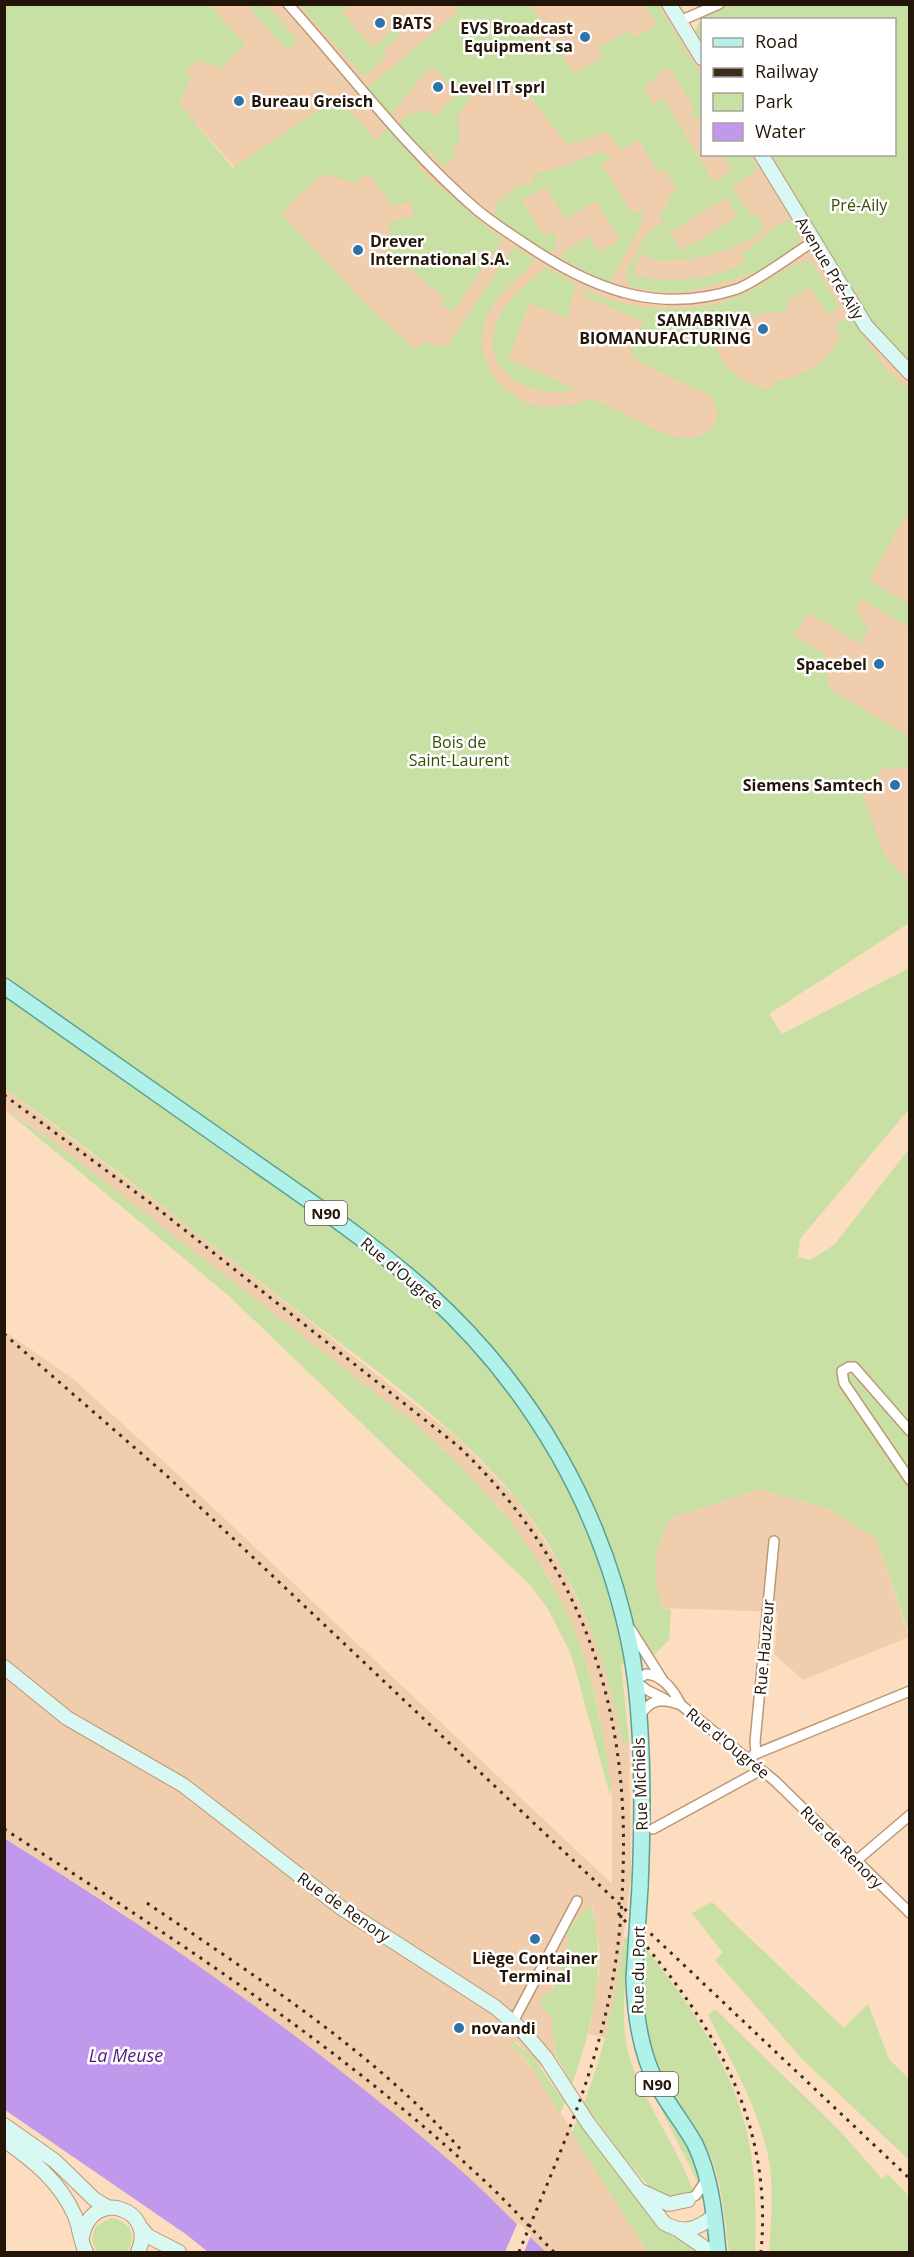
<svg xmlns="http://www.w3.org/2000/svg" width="914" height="2257" font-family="'Open Sans',sans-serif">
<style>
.built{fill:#f0cdac}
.green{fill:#c8e0a3;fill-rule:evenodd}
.water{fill:#c098ec}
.pier{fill:#fdddbf}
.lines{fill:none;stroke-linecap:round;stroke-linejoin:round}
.street-casing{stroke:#bd9874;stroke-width:12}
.secondary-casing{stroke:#bd9874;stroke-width:16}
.primary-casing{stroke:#5d9f91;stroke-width:18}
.street{stroke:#fff;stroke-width:9}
.secondary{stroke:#d8f8f4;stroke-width:14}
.primary{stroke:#b0f2ea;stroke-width:15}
.rail{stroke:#3c2c1c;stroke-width:3;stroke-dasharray:3 6;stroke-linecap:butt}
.primary-bridge-casing{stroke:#5d9f91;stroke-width:18;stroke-linecap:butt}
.primary-bridge{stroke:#b0f2ea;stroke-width:15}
.poi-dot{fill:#2e73a8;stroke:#fff;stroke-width:2}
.labels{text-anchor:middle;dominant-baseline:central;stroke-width:5;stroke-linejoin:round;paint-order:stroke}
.shield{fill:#fff;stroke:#655b51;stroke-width:1.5}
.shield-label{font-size:15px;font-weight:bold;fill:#231507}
.poi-label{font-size:16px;font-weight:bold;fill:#231507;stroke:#fff;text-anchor:start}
.park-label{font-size:16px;fill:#374b04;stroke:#fff}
.street-label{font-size:16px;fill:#231507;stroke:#fff}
.water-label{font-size:18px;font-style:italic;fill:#521b7e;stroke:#fff}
</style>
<rect width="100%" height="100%" fill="#fdddbf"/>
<path class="built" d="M90,5H681L702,45V154L770,155L876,327L909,363V885L886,858L879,840L458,418Z
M5,1089L184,1223L456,1437L518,1501L563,1569L595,1639L615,1701L622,1741H629L631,1877L617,1987L605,2038L589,2034L599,1972V1948L593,1907L572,1923L565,1935L571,1939L552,1993L542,1994L541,2006L551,2015L556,2056L541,2067L517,2042H510L537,2075L648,2252H546L524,2232L119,1910L5,1838L4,1331L72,1378L172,1469L612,1884V1789L598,1705L589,1671L580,1645L549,1577L503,1512L443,1449L410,1420L51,1140L5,1109Z
M760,1489L831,1510L877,1540L909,1637L803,1680L774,1654L778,1612L662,1608L655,1583V1552L670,1518Z"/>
<path class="green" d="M5,5H210L246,45L220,68L197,60L186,70L191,78L179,104L233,168L337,98L376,140L388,127L391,131L406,116L425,110L436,116L456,94L433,67L420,79L390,117L366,89L457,13V5H531L546,29L535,37L543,48L555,43L574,74L603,57L598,47L629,31L635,38L657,24L645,5H658L702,77V123L698,116L693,118L690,113L695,109L670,69L658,72L660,76L643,87L654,104L663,98L714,182L732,171L722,155H750L758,168L732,188L751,216L758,213L764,227C747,250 685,264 657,260C652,259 645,256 639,254L633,275C673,284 708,281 745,262L741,254C759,245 769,227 787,220L794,223L800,239C784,272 693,295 658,292C649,291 640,288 631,287L626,280V271L646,234L663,222L658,214L668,205L667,199L672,196L670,191L679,192L663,169L658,172L639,140L621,150L607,132L568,145L519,83L493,81L470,98L458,116L460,142L451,150L456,156L443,166L430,152L418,168L502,240L453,312L441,304L445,299L389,252V222L413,216L412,201L393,206L368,173L355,183L322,174L281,213L365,303L415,349L424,341L435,346L449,344L514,246L535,261C520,277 499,293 489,312C469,350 494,394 534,405C547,408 566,406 579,403C584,402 588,399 592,400C627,408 661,444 697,437C718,432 723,409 709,395L635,360L636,357L629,354L643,321L583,296L584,289C633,314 701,316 750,291C770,281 788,262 811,261L840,307L828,315L810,287L787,302L790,307L780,314L778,312L759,313L740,328L712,329C714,362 739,387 773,389V381C799,380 830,361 840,337L835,326L850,316L885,368L909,390V437L906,443L909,446V510L869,580L909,604V627L861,599L856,608L868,630L860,644L809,613L794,636L824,654L830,689L909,737V768H883L863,795L886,858L909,881V923L769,1014L782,1034L909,968V1109L800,1239L798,1257L810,1260L834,1245L909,1149V1634L877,1540L831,1510L760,1489L670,1518C653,1557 651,1565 662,1608L671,1609L669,1640L653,1656L621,1664L629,1741H622C606,1654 573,1571 518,1501C452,1420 360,1360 278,1296C188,1226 98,1155 5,1089ZM726,198L737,217L681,251L670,232Z
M247,5H267L298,41L287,51Z
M299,5H351L342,12L370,45L375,46L396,28L398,32L402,28L404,30L383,51L387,57L364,77Z
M695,5H909V363L876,327L770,155L894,154V20H702V45L694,32L703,16Z
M602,151L611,158L601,164L633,214L643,210L641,225L609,284L561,258L565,251L589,236L599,253L620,239L596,201L566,220L545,187L522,201L544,236L552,231L557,239L556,249L548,255L495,216L496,203L518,186L534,183L532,174L565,166Z
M546,267L575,284L568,319L530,303L508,359L576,389C526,403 469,364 503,310C513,294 532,280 546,267Z
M4,1109L51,1140L410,1420C490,1488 560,1569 589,1673C600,1711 606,1750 612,1789L610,1795L571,1654L548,1609L530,1585L228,1295Z
M712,1902L844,2028L868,2004L889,2059L909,2079V2160L802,2059L715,1960L723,1953L692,1913Z
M592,1907C607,1968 593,2025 572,2084L556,2056L551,2016L541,2006L542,1994L552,1992L570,1939L565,1935L581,1913Z
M624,1938H629C626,1970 622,2003 625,2035C629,2082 677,2143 693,2191L691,2195L659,2198L624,2157L584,2103C605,2049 616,1995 624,1938Z
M645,1948C691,2004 738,2075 750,2148C756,2183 756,2217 755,2252H729C725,2221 723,2187 711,2157C701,2131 682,2111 668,2087C643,2043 640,1997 645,1948Z
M715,2009L840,2131L882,2179L888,2174L909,2196V2252H769C771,2219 775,2184 767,2151C756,2103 730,2059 708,2015Z
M512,2040L531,2055L565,2102L560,2114L530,2065L511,2044Z
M638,2063C653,2099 697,2146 698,2183Z
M577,2119L655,2223L704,2252H648L572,2134Z
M111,2218C130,2220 138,2237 127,2252H98C91,2244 91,2236 96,2226Z"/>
<path class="water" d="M4,1838C163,1937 316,2044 457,2167C488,2194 516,2225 546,2252H208L187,2235L5,2110Z"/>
<path class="pier" d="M518,2222L531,2235L524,2252H505Z"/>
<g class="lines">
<g class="street-casing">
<path id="street" d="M288,4C350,73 406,149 476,209C495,225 518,239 539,253C602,293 663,313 737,289C755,283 795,253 814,241
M680,21L719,4
M910,1431L854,1367H849L842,1371L844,1383L910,1480
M631,1630L662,1679
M665,1699L647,1690L635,1681L646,1674C663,1675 674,1691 681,1705
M639,1718C649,1698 662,1698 681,1705L775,1781L910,1913
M756,1753L755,1742L774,1541
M753,1755L910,1691
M653,1829L761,1770
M856,1861L910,1815
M513,2022L577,1901
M688,2200L696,2195L707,2179"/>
</g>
<g class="secondary-casing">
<path id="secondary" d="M669,4L702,58
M761,154L866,326L910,373
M4,1667L67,1718L183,1785L340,1907L495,2007L522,2030L546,2058L588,2123L664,2223C684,2235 697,2229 714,2216
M4,2125L55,2161L94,2199L107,2207
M4,2140C34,2161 60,2182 75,2216C80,2228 80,2241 86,2252
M643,2192L669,2204L688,2200
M142,2229L148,2236L179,2252
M680,2231L711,2252
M82,2237C92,2185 158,2210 138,2252"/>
</g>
<g class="primary-casing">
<path id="primary" d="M4,986C85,1043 166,1100 247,1157C308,1200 371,1242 427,1292C532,1387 604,1511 631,1651C644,1721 643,1816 640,1887
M634,1978C635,2015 640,2053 658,2086C669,2106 684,2124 695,2144C711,2177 715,2217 718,2252"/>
</g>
<use href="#street" class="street"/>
<use href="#secondary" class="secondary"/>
<use href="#primary" class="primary"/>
<path class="rail" d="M4,1095L153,1205L458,1446C581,1563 629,1703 623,1871C622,1926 615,1982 600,2036C580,2111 548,2181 519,2252
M4,1334L166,1475L910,2179
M4,1829C174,1938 344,2048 491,2187C513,2208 533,2231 554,2252
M147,1903C258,1978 374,2052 463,2152
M618,1913C706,2013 774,2113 761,2252"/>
<g class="primary-bridge-casing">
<path id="primary-bridge" d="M634,1978L640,1887"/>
</g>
<use href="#primary-bridge" class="primary-bridge"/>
</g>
<g class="poi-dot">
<circle cx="380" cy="23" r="6"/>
<circle cx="585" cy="37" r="6"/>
<circle cx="438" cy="87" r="6"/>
<circle cx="239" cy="101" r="6"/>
<circle cx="358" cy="250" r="6"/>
<circle cx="763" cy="329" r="6"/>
<circle cx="879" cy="664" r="6"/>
<circle cx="895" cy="785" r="6"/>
<circle cx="535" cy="1939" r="6"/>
<circle cx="459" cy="2028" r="6"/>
</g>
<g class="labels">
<g class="shield">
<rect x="305" y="1201" width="42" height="24" rx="4.5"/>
<rect x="636" y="2072" width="42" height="24" rx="4.5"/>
</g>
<g class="shield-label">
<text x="326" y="1213">N90</text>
<text x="657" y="2084">N90</text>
</g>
<g class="poi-label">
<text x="392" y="23">BATS</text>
<text x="573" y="28" text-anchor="end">EVS Broadcast<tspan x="573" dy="18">Equipment sa</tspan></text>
<text x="450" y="87">Level IT sprl</text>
<text x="251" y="101">Bureau Greisch</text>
<text x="370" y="241">Drever<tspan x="370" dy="18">International S.A.</tspan></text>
<text x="751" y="320" text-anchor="end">SAMABRIVA<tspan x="751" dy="18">BIOMANUFACTURING</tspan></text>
<text x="867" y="664" text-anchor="end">Spacebel</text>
<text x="883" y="785" text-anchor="end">Siemens Samtech</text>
<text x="535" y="1958" text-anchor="middle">Liège Container<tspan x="535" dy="18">Terminal</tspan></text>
<text x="471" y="2028">novandi</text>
</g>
<g class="park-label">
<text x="859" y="205">Pré-Aily</text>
<text x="459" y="742">Bois de<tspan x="459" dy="18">Saint-Laurent</tspan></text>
</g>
<g class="street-label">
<text transform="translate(830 268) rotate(59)">Avenue Pré-Aily</text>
<text transform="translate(402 1273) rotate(40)">Rue d'Ougrée</text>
<text transform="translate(764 1647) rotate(-85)">Rue Hauzeur</text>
<text transform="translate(728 1743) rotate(39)">Rue d'Ougrée</text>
<text transform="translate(640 1784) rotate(-92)">Rue Michiels</text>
<text transform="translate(842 1847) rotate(45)">Rue de Renory</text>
<text transform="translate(344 1907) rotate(35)">Rue de Renory</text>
<text transform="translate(638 1970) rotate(-89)">Rue du Port</text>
</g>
<g class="water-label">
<text x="126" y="2055">La Meuse</text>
</g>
</g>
<rect width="914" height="2257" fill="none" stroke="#231507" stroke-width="12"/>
<rect x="701" y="18" width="195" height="138" fill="#ffffff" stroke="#a7a19c" stroke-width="1.5"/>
<rect x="713" y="38" width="30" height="9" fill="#b0f2ea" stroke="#a7a19c" stroke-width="1.5"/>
<text x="755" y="48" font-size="18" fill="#231507">Road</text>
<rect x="713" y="68" width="30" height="9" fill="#3c2c1c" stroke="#a7a19c" stroke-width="1.5"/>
<text x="755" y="78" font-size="18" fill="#231507">Railway</text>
<rect x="713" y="93" width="30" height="18" fill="#c8e0a3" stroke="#a7a19c" stroke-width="1.5"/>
<text x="755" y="108" font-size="18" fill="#231507">Park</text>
<rect x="713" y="123" width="30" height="18" fill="#c098ec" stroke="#a7a19c" stroke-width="1.5"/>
<text x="755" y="138" font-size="18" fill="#231507">Water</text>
</svg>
